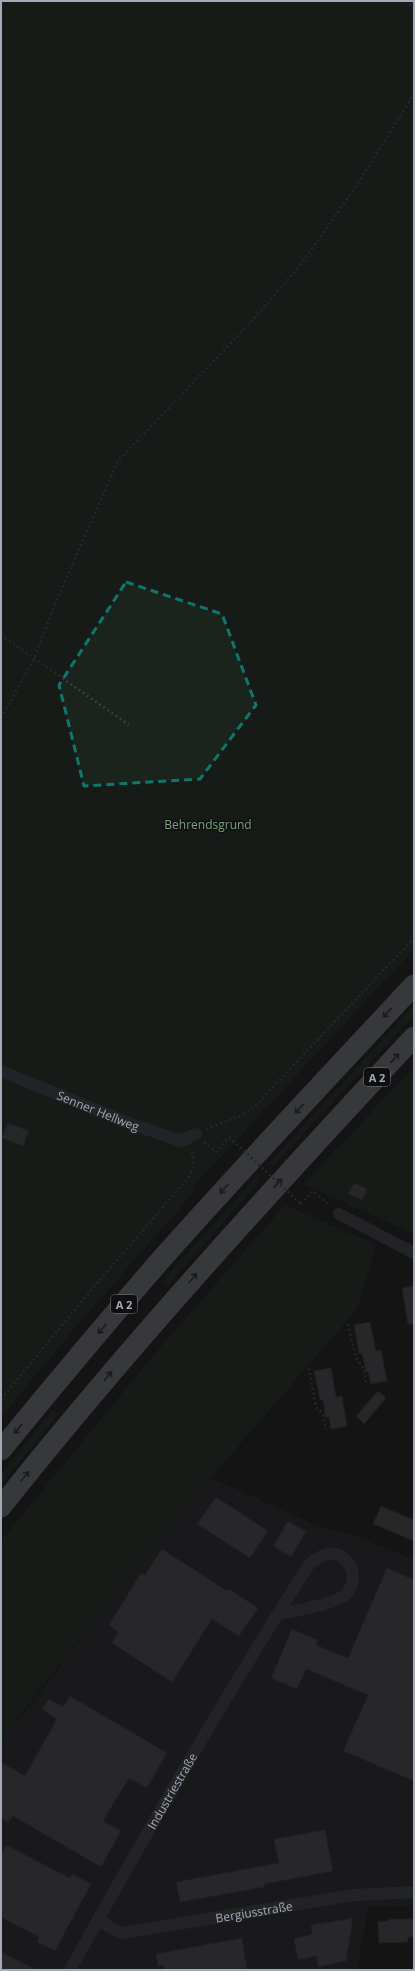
<svg xmlns="http://www.w3.org/2000/svg" width="415" height="1971" font-family="'Open Sans',sans-serif">
<style>
.built{fill:#202023}
.green{fill:#1b241c}
.building{fill:#3e3f43;stroke:#2d2e32}
.lines{fill:none;stroke-linecap:round;stroke-linejoin:round}
.path{stroke:#3a3d42;stroke-width:2.5;stroke-dasharray:2 3;stroke-linecap:butt}
.minor{stroke:#34363b;stroke-width:12}
.motorway{stroke:#60646c;stroke-width:21}
.path-bridge{stroke:#3a3d42;stroke-width:2.5;stroke-dasharray:2 3;stroke-linecap:butt}
.oneway{stroke:#232428}
.marked{fill:none;stroke:#0f766e;stroke-width:3;stroke-dasharray:8 5;stroke-linejoin:round}
.labels{text-anchor:middle;dominant-baseline:central;stroke-width:3;stroke-linejoin:round;paint-order:stroke}
.shield{fill:#0f0f11;stroke:#777c85;stroke-width:1}
.shield-label{font-size:11px;font-weight:bold;fill:#a4abb7}
.park-label{font-size:12px;fill:#79a47a;stroke:#0f0f11}
.street-label{font-size:12px;fill:#a4abb7;stroke:#0f0f11}
</style>
<rect width="100%" height="100%" fill="#141416"/>
<path class="built" d="M211,1478L318,1526L361,1538L414,1560V1905L368,1906L357,1970H1V1743L124,1583L174,1520Z"/>
<path class="green" d="M1,1H414V949L193,1187L196,1190L86,1315L1,1417Z
M414,1005V1016L273,1166L269,1163Z
M414,1067V1234L304,1184Z
M256,1177L260,1181L167,1286L161,1282Z
M285,1205L376,1245L357,1309L174,1520L34,1697L1,1743V1541L152,1357Z
M52,1410L59,1414L1,1485V1474Z"/>
<path class="building" d="M8,1123L29,1131L23,1146L2,1138Z
M354,1183L367,1189L362,1200L348,1194Z
M414,1286V1324H408L402,1288Z
M370,1322L376,1351L381,1350L387,1381L371,1384L368,1371L366,1372L362,1353L359,1354L354,1325Z
M331,1368L336,1397L342,1396L347,1426L331,1429L329,1417L326,1418L323,1400H320L314,1371Z
M378,1391L386,1398L364,1424L356,1416Z
M216,1497L268,1531L250,1558L197,1524Z
M381,1506L414,1520V1541L373,1524Z
M288,1521L306,1532L291,1557L273,1546Z
M162,1549L227,1591L229,1589L258,1608L239,1636L212,1619L172,1682L112,1643L118,1632L109,1625L141,1573L145,1575Z
M387,1568L414,1580V1781L343,1751L368,1695L306,1669L297,1689L271,1678L292,1629L318,1640L316,1645L348,1658Z
M70,1696L167,1753L147,1788L129,1778L103,1821L121,1831L101,1867L13,1816L8,1823L1,1818V1762L25,1776L57,1719L42,1709L49,1699L63,1707Z
M325,1830L333,1871L264,1884L265,1887L180,1902L176,1882L279,1863L274,1839Z
M6,1845L70,1878L72,1874L91,1884L55,1951L37,1942L39,1937L1,1917V1855Z
M353,1918L346,1961L318,1967L316,1956L298,1960L294,1939L312,1934L311,1925Z
M390,1919H414V1937H408V1942L379,1943L378,1922L388,1921Z
M242,1938L247,1970H164L163,1965L158,1966L156,1954Z
M1,1952L37,1970H1Z"/>
<g class="lines">
<path class="path" d="M406,1L414,8
M1,635L129,725
M1,718L34,659L53,609L118,461L251,322L299,267L353,191L414,94
M206,1129L243,1115L253,1108L414,938
M204,1142L216,1152L229,1137
M301,1204L313,1191L330,1206
M348,1324L356,1358L364,1369L366,1383
M309,1368L316,1407L323,1414L326,1430
M1,1399L98,1282L189,1177C194,1166 196,1160 190,1149"/>
<g class="minor">
<path id="s1" d="M1,1071L126,1122L181,1141L196,1134"/>
<path d="M339,1214L414,1253"/>
<path id="s2" d="M98,1920L115,1930L123,1933L354,1895L414,1892"/>
<path id="s3" d="M70,1970C146,1833 224,1698 308,1566C343,1531 368,1581 342,1597C328,1606 295,1610 277,1614"/>
</g>
<path class="motorway" d="M1,1450C55,1384 110,1318 166,1254C247,1163 331,1074 414,985
M1,1507C131,1343 272,1190 414,1037"/>
<path class="path-bridge" d="M229,1137L301,1204"/>
</g>
<defs><path id="oneway-shaft" d="M-6 0H5M1.5-3L5.5 0L1.5 3" fill="none" stroke-width="1.6" stroke-linecap="round" stroke-linejoin="round"/></defs>
<g class="oneway">
<use href="#oneway-shaft" transform="translate(387 1013) rotate(133)"/>
<use href="#oneway-shaft" transform="translate(395 1058) rotate(-47)"/>
<use href="#oneway-shaft" transform="translate(299 1109) rotate(133)"/>
<use href="#oneway-shaft" transform="translate(278 1183) rotate(-47)"/>
<use href="#oneway-shaft" transform="translate(224 1189) rotate(132)"/>
<use href="#oneway-shaft" transform="translate(193 1278) rotate(-49)"/>
<use href="#oneway-shaft" transform="translate(102 1329) rotate(131)"/>
<use href="#oneway-shaft" transform="translate(108 1376) rotate(-50)"/>
<use href="#oneway-shaft" transform="translate(18 1429) rotate(129)"/>
<use href="#oneway-shaft" transform="translate(25 1476) rotate(-51)"/>
</g>
<path d="M0 0H415V1971H0ZM126,582L222,614L256,705L200,779L84,786L59,685Z" fill="#141416" fill-opacity=".55" fill-rule="evenodd"/>
<path class="marked" d="M126,582L222,614L256,705L200,779L84,786L59,685Z"/>
<g class="labels">
<g class="shield">
<rect x="364" y="1068" width="26" height="18" rx="3"/>
<rect x="111" y="1295" width="26" height="18" rx="3"/>
</g>
<g class="shield-label">
<text x="377" y="1077">A 2</text>
<text x="124" y="1304">A 2</text>
</g>
<g class="park-label">
<text x="208" y="824">Behrendsgrund</text>
</g>
<g class="street-label">
<text stroke="none"><textPath href="#s1" startOffset="105">Senner Hellweg</textPath></text>
<text stroke="none"><textPath href="#s3" startOffset="206">Industriestraße</textPath></text>
<text stroke="none"><textPath href="#s2" startOffset="161">Bergiusstraße</textPath></text>
</g>
</g>
<rect width="415" height="1971" fill="none" stroke="#a4abb7" stroke-width="4"/>
</svg>
